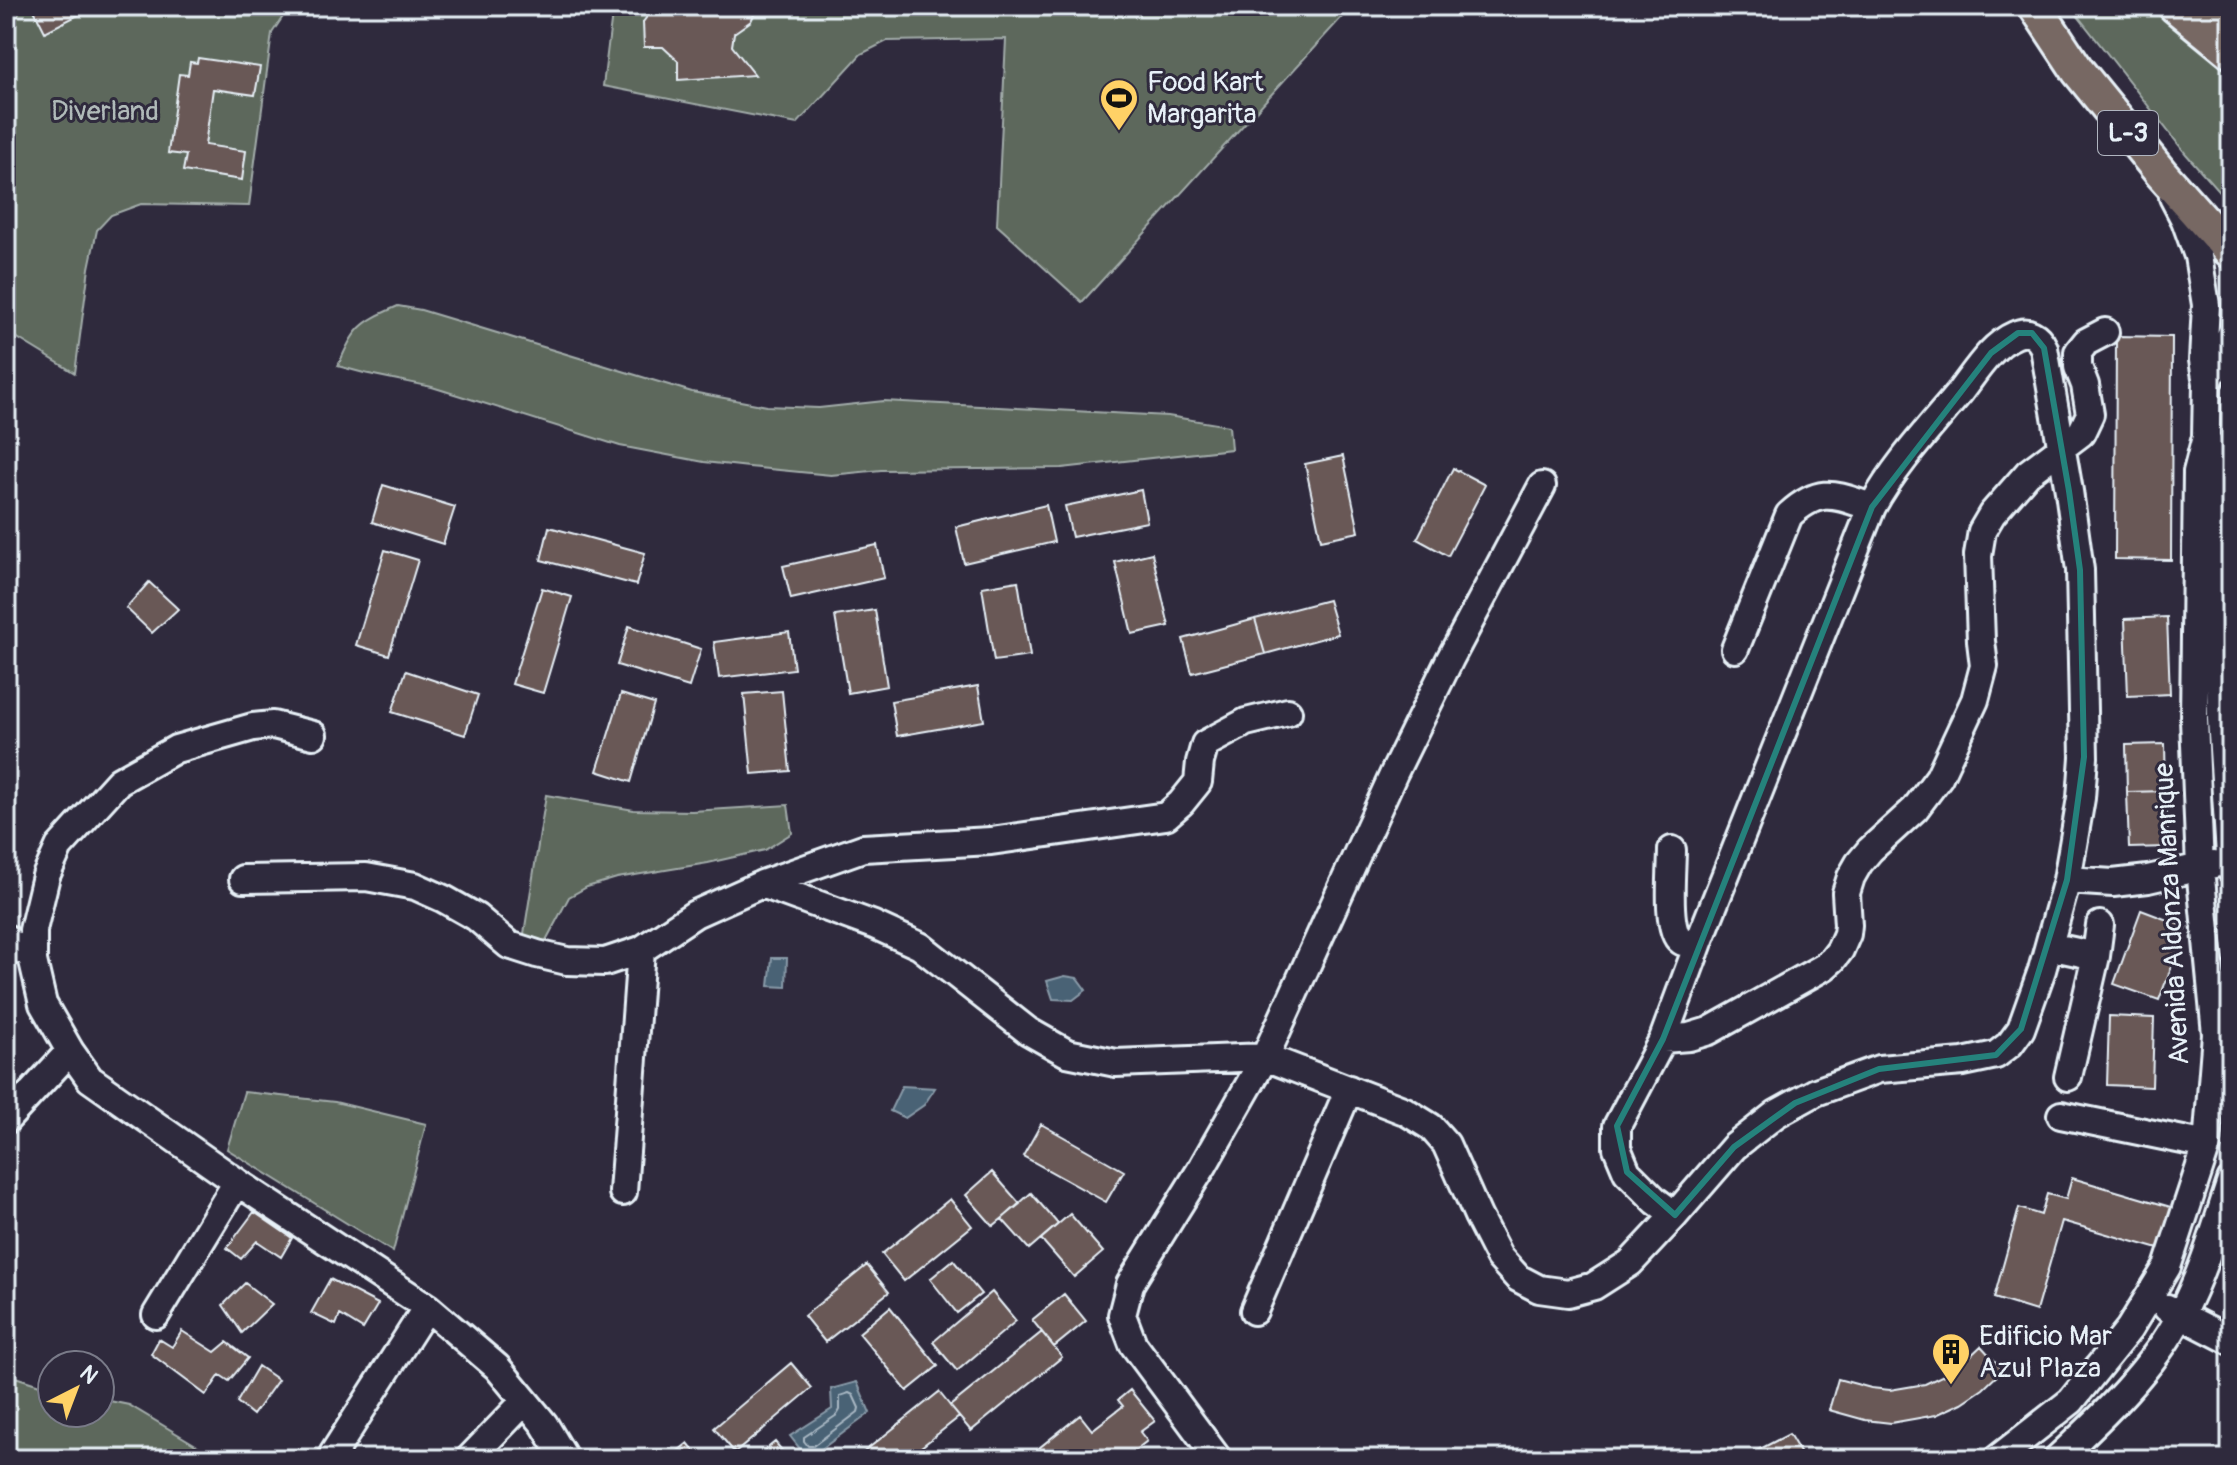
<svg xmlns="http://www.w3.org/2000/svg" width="2237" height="1465" font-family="Pangolin,sans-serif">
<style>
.green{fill:#5d675b;stroke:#a2acaa;stroke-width:2}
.water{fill:#4a6275;stroke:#899ba9;stroke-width:2}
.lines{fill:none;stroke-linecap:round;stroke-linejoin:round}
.shore{stroke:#a9b8c4;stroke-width:2}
.building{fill:#695857;stroke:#e8f1f8;stroke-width:2}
.minor-casing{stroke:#e8f1f8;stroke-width:32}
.major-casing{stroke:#e8f1f8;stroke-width:38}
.minor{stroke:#2f2a3d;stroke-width:26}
.major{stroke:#776864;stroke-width:32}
.marked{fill:none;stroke:#25827c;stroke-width:6;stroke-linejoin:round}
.labels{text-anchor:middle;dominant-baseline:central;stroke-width:6;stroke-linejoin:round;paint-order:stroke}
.shield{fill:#2f2a3d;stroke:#b0b5c0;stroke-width:2}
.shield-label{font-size:26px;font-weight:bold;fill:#e8f1f8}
.poi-label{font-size:28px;fill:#e8f1f8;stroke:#2f2a3d;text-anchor:start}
.park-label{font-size:28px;fill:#b0bab9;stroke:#2f2a3d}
.street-label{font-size:28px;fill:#e8f1f8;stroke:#2f2a3d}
</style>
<rect width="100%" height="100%" fill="#2f2a3d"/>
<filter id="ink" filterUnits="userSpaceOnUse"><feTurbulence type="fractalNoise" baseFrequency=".0125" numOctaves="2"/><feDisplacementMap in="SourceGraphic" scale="16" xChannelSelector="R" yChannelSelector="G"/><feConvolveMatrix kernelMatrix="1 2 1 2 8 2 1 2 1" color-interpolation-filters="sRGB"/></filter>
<g filter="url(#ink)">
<path class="green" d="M6,6H290L272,33L249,206L141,204L111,215L97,230L89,268L75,373L6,331Z
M613,6H1352L1082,302L997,225L1006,39L887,41L861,54L797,124L603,86Z
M2070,6H2158L2231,70V201L2224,197L2186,154Z
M398,306L421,310L692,392L767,406L819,408L884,401L1168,416L1229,426L1231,449L1062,468L881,470L831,475L749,467L704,462L620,446L432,387L364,373L338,366C355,327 359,323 398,306Z
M546,795L634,810L692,811L788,805L792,833L765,850L708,863L617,878L587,887L569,897L543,946L523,940Z
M244,1092L335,1102L426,1124L393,1252L227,1149Z
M6,1374L52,1389V1413H100V1399L129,1405L219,1459H6Z"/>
<path class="water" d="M772,958H787L786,987L769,986Z
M1065,976L1077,978L1086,990L1073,1000L1053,999L1047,981Z
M902,1086L935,1088L924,1105L905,1118L890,1111Z
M857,1382L870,1413L808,1459L790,1436L832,1409L831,1389Z"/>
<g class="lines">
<path class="shore" d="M849,1393L853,1395L859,1408L858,1412L813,1446H808L804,1441V1437L837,1415L840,1410V1396Z"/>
</g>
<path class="building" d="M32,6H93L94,7L45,32Z
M655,6H758L751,21L734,33L732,46L755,75L678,80V61L663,47H644L643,22Z
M198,58L260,67L255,95L213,89L205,145L246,151L242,180L183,171L186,155L168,153L179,74L188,75L190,62L197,63Z
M2116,336L2172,337L2171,560L2115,559Z
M1343,456L1359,532L1321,540L1305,464Z
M1453,468L1485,485L1448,556L1417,539Z
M383,485L455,507L443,544L372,522Z
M1141,490L1147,522L1072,537L1065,506Z
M1046,505L1054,542L964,563L956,527Z
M549,527L645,553L636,585L541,560Z
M877,545L884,578L791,599L783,566Z
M385,550L418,560L389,655L356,645Z
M1152,553L1169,626L1132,634L1115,562Z
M1018,581L1030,656L994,661L982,587Z
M149,582L178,609L152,633L126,608Z
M542,588L572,597L543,693L512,684Z
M1328,600L1338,634L1265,654L1255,619Z
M875,610L887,686L848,693L835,616Z
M2167,617L2170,694L2128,696L2125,619Z
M1255,619L1265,654L1192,673L1183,639Z
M629,626L701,649L689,687L617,665Z
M789,632L794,669L719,678L714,642Z
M406,671L478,695L465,735L392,712Z
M978,686L984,721L897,736L891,701Z
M782,691L790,771L752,774L744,694Z
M621,694L654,704L631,782L597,771Z
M2165,744L2166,791L2127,792L2126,745Z
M2166,791L2168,847L2129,848L2127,792Z
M2141,910L2186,927L2159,1000L2114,984Z
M2109,1016L2154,1018L2152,1087L2107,1085Z
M1041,1124L1124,1171L1106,1202L1023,1156Z
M992,1172L1020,1204L993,1226L966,1195Z
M2072,1178L2174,1208L2162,1250L2062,1221L2036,1311L1994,1298L2019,1208L2041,1215L2047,1194L2066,1199Z
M1031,1193L1058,1224L1029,1249L1002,1219Z
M950,1199L972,1226L904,1281L882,1254Z
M254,1212L292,1238L281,1257L257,1241L241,1259L227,1248Z
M1070,1214L1103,1252L1074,1277L1041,1239Z
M953,1260L981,1294L957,1313L930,1279Z
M867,1265L889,1292L825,1342L804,1316Z
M330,1279L378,1304L363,1329L340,1315L336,1325L311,1313Z
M245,1283L272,1304L242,1333L223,1305Z
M992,1292L1016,1321L957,1371L933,1342Z
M1064,1294L1086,1321L1054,1347L1032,1320Z
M890,1307L938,1366L907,1391L859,1333Z
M182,1331L215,1352L227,1342L248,1358L229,1381L220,1375L206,1395L151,1354L159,1339L172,1347Z
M1042,1332L1062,1357L971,1431L950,1406Z
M1981,1346L2003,1370L1983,1389L1962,1403L1936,1415L1891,1423L1865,1420L1829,1410L1838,1379L1871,1388L1890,1390L1925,1384L1946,1374L1963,1363Z
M791,1363L812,1388L735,1453L714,1428Z
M258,1366L278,1380L253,1415L237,1402Z
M1130,1390L1155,1421L1140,1432L1147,1441L1124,1459H1110L1108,1456L1105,1459H1048L1039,1448L1080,1415L1092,1430L1123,1406L1118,1400Z
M939,1392L959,1417L906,1459H855Z
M1789,1434L1804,1459H1741Z
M775,1442L789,1459H754Z
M688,1443L701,1459H668Z"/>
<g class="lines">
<g class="minor-casing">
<path id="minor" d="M2209,380L2231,334
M2207,439L2216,476L2221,719L2231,870
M1735,649L1789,515C1821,486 1834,495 1872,507
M313,735L273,725L253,727L176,749L119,781L59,847L46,876L33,930V961L43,1004L70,1051L90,1079L237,1182L427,1307L497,1367L544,1424L565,1459
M1672,850C1672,868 1666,930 1680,940C1685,945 1692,942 1699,942
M243,879L366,877L415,886L444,899L476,917L509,945L537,954L567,961L605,962L641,950L695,914L762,884L863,848L991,841L1166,816L1181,803L1198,782L1200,762L1205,744L1246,722L1288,712
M2067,880L2113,883L2148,879L2214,864
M762,884L874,925L920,946L1028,1031L1067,1053L1116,1063L1265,1057L1405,1111L1431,1127L1446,1144L1478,1216L1499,1257L1518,1278L1539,1289L1568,1293L1594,1286L1630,1263L1675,1215L1734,1147L1776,1114L1816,1092L1879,1069L1963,1062L1996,1055L2010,1044L2021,1029L2042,970L2067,880L2081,798L2084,757L2080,570L2069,491L2044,348C2038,335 2028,329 2015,335C1991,345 1974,374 1959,393C1928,430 1895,465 1872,507L1699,942L1663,1039L1617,1126V1148L1627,1172L1656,1201L1675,1215
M6,938L19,950L33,951
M2049,946L2096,956
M1663,1039L1689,1037L1709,1031L1824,967L1833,959L1840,950L1847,934L1848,925L1846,893L1851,877L1859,863L1870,850L1915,809L1939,777L1975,700L1984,666L1981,641L1978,555L1982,531L1992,514L2028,473L2081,433L2090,414L2085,385L2078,367V352L2086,342L2105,332
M2068,1077L2096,956L2100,925
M2061,1115L2207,1145
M6,1120L70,1051
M623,1192L641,950
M2167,1308L2231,1341
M1254,1311L1349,1089
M156,1315L237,1182
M333,1454L427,1307
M469,1459L525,1401
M1218,1459L1133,1344L1122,1315L1130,1284L1203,1166L1265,1057L1394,773L1450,659L1542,486
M1997,1459L2071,1401L2129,1329L2167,1267L2207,1145L2216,1034L2200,868L2194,719L2197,472L2206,437L2207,383L2203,360L2206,305L2198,256L2185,220L2173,197
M2057,1459C2101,1418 2154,1368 2181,1314C2203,1272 2216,1226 2231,1181"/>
</g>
<g class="major-casing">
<path id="major" d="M2035,6L2078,71L2161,173L2231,252
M2175,6L2231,52
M2217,6L2231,16"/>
</g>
<use href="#minor" class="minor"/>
<use href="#major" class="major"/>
</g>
</g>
<path class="marked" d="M2018,333H2032L2044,348L2069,491L2080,570L2084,757L2067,880L2021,1029L1996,1055L1879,1069L1795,1103L1734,1147L1675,1215L1627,1172L1617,1126L1663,1039L1872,507L1991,353Z"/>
<defs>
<g id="stadium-pin" transform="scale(2)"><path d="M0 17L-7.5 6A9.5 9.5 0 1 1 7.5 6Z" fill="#ffd166" stroke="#2f2a3d"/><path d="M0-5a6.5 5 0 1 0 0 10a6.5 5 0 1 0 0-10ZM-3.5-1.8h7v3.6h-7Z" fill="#111"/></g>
<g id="building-pin" transform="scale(2)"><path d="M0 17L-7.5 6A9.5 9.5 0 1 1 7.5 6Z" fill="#ffd166" stroke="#2f2a3d"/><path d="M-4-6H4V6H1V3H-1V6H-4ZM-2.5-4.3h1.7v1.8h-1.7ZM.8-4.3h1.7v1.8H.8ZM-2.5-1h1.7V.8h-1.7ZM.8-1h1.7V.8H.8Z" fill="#111"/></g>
</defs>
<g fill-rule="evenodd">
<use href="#stadium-pin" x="1119" y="98"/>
<use href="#building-pin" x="1951" y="1352"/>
</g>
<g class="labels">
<rect class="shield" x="2098" y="111" width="60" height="44" rx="6"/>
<g class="shield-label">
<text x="2128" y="133">L-3</text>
</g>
<g class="poi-label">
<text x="1147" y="82">Food Kart<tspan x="1147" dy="32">Margarita</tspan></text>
<text x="1979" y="1336">Edificio Mar<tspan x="1979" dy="32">Azul Plaza</tspan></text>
</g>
<g class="park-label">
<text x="105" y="111">Diverland</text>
</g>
<g class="street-label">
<text transform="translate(2172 914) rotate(-93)">Avenida Aldonza Manrique</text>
</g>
</g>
<rect width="2237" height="1465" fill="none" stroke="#2f2a3d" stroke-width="32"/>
<rect x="16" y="16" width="2205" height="1433" fill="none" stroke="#e8f1f8" stroke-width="3" filter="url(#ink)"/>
<g transform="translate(76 1389) rotate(42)"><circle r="38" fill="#2f2a3d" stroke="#797a88" stroke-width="2"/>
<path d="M0-6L14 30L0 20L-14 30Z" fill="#ffd166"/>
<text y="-12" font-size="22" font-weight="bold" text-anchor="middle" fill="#e8f1f8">N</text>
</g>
</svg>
